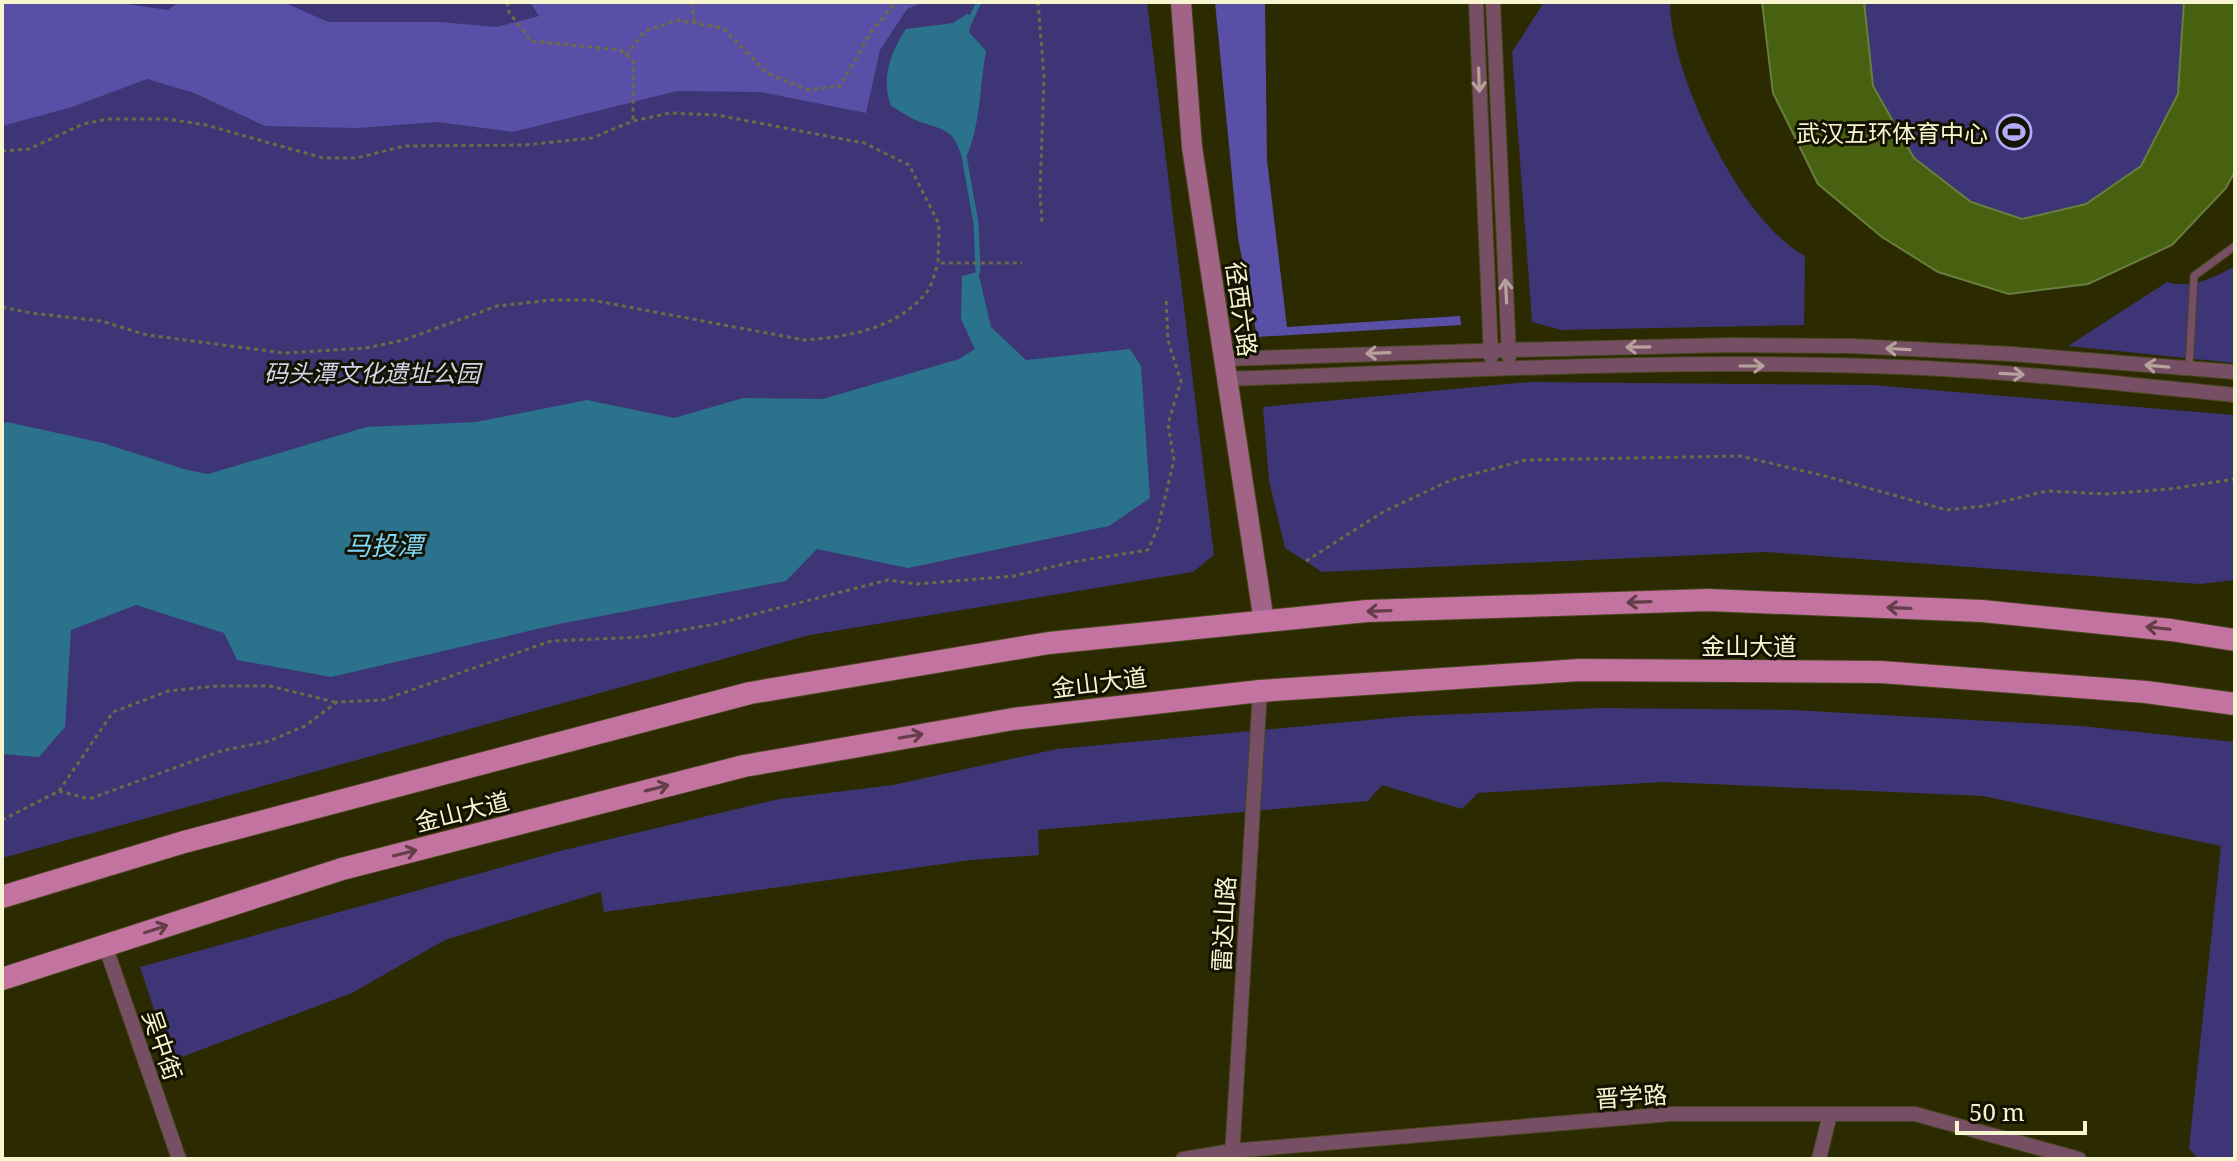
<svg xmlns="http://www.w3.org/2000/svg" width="2237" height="1161" font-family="'Noto Serif','Noto Sans SC',serif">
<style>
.green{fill:#3e3576}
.forest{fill:#5a4fa6}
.water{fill:#2b728c}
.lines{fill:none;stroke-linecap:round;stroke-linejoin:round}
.stream{stroke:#2b728c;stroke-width:5}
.building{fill:#486111;stroke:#677f3d;stroke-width:2}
.lane-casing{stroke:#48461e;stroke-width:9}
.street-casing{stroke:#48461e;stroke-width:16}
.secondary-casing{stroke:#48461e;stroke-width:22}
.primary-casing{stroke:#48461e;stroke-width:24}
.path{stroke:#6d6b44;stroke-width:3;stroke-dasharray:4 4;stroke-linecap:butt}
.lane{stroke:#764f64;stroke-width:7}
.street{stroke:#764f64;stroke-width:14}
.secondary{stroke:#a26486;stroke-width:20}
.primary{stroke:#c3739f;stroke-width:22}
.oneway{stroke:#b6a29a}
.oneway2{stroke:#633e48}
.labels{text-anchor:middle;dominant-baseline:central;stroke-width:6;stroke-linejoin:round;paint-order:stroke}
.poi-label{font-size:24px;fill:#f6f5d0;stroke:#141200;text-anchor:end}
.street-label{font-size:24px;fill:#f6f5d0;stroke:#141200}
.park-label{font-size:24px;font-style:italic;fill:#d3d3eb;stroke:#141200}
.water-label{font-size:26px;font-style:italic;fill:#7fd7fb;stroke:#141200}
</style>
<rect width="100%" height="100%" fill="#2c2a01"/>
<path class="green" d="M2,2H1147L1214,555L1193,572L810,635L2,858Z
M1544,2H1670C1670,74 1741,222 1805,256L1804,325L1561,330L1532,322L1512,52Z
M1762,2H2235V171L2226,188L2172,245L2088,284L2009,294L1938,272L1882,237L1818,184L1773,93Z
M2235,266V363L2068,346L2167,282C2191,289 2214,278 2235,266Z
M1530,382L1872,385L2235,415V580L2199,584L1765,552L1322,572L1285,548L1269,481L1263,407Z
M1601,708L1793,710L2081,726L2235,742V1159H2198L2189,1148L2221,846L1983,796L1663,782L1478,793L1462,809L1382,785L1368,801L1038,830L1039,855L971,860L604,912L601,892L445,940L352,993L171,1061L140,967L564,850L779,799L893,785L1057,749L1411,716Z"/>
<path class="forest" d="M2,2H113L168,10L179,2H283L328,22H440L496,27L539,16L530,2H924L907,9L880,50L866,113L761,92L677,91L513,132L437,122L357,128L265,126L194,93L147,79L72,107L2,126Z
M1215,2H1265L1267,160L1287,327L1460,316L1461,325L1257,337L1238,238Z"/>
<path class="water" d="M967,14L972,16L969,32L986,51C979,88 981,128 964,162C953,131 950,131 920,122C910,118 900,111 891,106C881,78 890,53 906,29L953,23Z
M978,272L991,327L1026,360L1130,349L1141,366L1150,498L1109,526L908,568L817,549L786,581L559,624L331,677L237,660L224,633L136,605L71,630L65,727L39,757L2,754V424L7,422L103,443L187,470L208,474L367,427L476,422L587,400L674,418L743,398L823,399L959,359L975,349L961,319L962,276Z"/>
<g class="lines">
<path class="stream" d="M969,23L979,2
M964,156L976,223L978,272"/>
</g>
<path class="building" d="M1762,2H1864L1873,86L1914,158L1971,202L2022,219L2086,204L2141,166L2178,94L2184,2H2235V171L2226,188L2172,245L2088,284L2009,294L1938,272L1882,237L1818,184L1773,93Z"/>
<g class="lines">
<g class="lane-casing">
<path id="lane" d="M2189,368L2194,276L2235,246"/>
</g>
<g class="street-casing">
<path id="street" d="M1476,2L1491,357
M1493,2L1509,356
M1224,359L1509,350L1731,345L1852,346L2012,354L2235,372
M1227,379C1450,371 1674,358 1898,367C2010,371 2123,384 2235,395
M105,945L179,1159
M1232,1157L1260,691
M1183,1159L1232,1151L1671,1114H1915L2079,1159
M1819,1159L1830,1114"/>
</g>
<g class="secondary-casing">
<path id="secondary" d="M1181,2L1192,147L1264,622"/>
</g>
<g class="primary-casing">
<path id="primary" d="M2,897L184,842L750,693L1049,643L1367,611L1708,600L1982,611L2171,630L2235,640
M2,979L342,869L744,766L1013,719L1260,691L1580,670L1881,672L2146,692L2235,704"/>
</g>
<path class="path" d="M507,2L509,12L531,41L620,50L633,60V120
M692,2L694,22
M1038,2L1044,77L1040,192L1042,223
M626,55L645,31L677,20L723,28L767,73L808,90L840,86L871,32L896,2
M2,151L29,149L83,124L108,119H167L206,125L323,158H356L405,146L525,145L592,138L633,121L670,113L717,115L864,143L909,165L939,224L938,263H1022
M2,307L31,313L101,321L147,335L284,353L366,348L404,340L497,306L552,300H591L804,340C848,337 896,329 926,293C932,286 935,272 938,263
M1306,561L1383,512L1451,480L1526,460L1740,456L1825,476L1947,510L1984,506L2047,491L2105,494L2170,489L2235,479
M59,791L113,712L168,691L217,686H270L335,702
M2,820L59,791L89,799L221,751L269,741L305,726L337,702L383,700L551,641L642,637L716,624L888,580L917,584L1014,576L1072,562L1148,550L1158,527L1174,460L1168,424L1181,381L1168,341L1166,297"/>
<use href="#lane" class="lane"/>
<use href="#street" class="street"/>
<use href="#secondary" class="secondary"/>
<use href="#primary" class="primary"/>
</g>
<defs><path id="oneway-shaft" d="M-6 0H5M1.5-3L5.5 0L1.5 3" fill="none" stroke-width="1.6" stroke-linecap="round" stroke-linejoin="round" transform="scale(2)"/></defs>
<g class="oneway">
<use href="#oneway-shaft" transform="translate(1479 80) rotate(88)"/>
<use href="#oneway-shaft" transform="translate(1506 291) rotate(-93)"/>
<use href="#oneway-shaft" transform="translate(1638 347) rotate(179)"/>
<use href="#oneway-shaft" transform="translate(1898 349) rotate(-177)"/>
<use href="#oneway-shaft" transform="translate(1378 353) rotate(178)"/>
<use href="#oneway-shaft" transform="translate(1752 366)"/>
<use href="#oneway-shaft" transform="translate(2157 366) rotate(-175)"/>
<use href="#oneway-shaft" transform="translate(2012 374) rotate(3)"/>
</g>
<g class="oneway2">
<use href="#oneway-shaft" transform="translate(1639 602) rotate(178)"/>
<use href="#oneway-shaft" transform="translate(1899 608) rotate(-178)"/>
<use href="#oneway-shaft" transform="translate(1379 611) rotate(178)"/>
<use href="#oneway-shaft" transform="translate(2158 628) rotate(-174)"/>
<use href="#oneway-shaft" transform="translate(911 736) rotate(-10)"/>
<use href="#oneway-shaft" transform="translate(657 788) rotate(-14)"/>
<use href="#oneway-shaft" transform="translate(405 853) rotate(-14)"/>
<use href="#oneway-shaft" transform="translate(156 929) rotate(-18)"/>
</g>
<defs>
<g id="stadium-ring" transform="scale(1.8)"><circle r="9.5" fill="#141200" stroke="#b1adfa" stroke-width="1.5"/><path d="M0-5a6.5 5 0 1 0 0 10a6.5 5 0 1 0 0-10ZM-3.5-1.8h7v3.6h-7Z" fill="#b1adfa"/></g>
</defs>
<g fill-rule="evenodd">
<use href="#stadium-ring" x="2014" y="132"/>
</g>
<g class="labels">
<g class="poi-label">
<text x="1988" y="132">武汉五环体育中心</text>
</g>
<g class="street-label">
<text transform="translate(1242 309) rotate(82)">径西六路</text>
<text x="1749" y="645">金山大道</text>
<text transform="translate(1099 682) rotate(-7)">金山大道</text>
<text transform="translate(462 811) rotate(-14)">金山大道</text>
<text transform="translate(1223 924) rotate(-87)">雷达山路</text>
<text transform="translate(163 1045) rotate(71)">吴中街</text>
<text transform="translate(1631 1096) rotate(-4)">晋学路</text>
</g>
<g class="park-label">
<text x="372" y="372">码头潭文化遗址公园</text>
</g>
<g class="water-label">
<text x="384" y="545">马投潭</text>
</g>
</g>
<rect width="2237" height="1161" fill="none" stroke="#f6f5d0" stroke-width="8"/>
<path d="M1957 1121v12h128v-12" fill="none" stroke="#f6f5d0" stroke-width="4"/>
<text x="1969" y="1121" font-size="24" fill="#f6f5d0" stroke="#141200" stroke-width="6" paint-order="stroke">50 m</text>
</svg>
